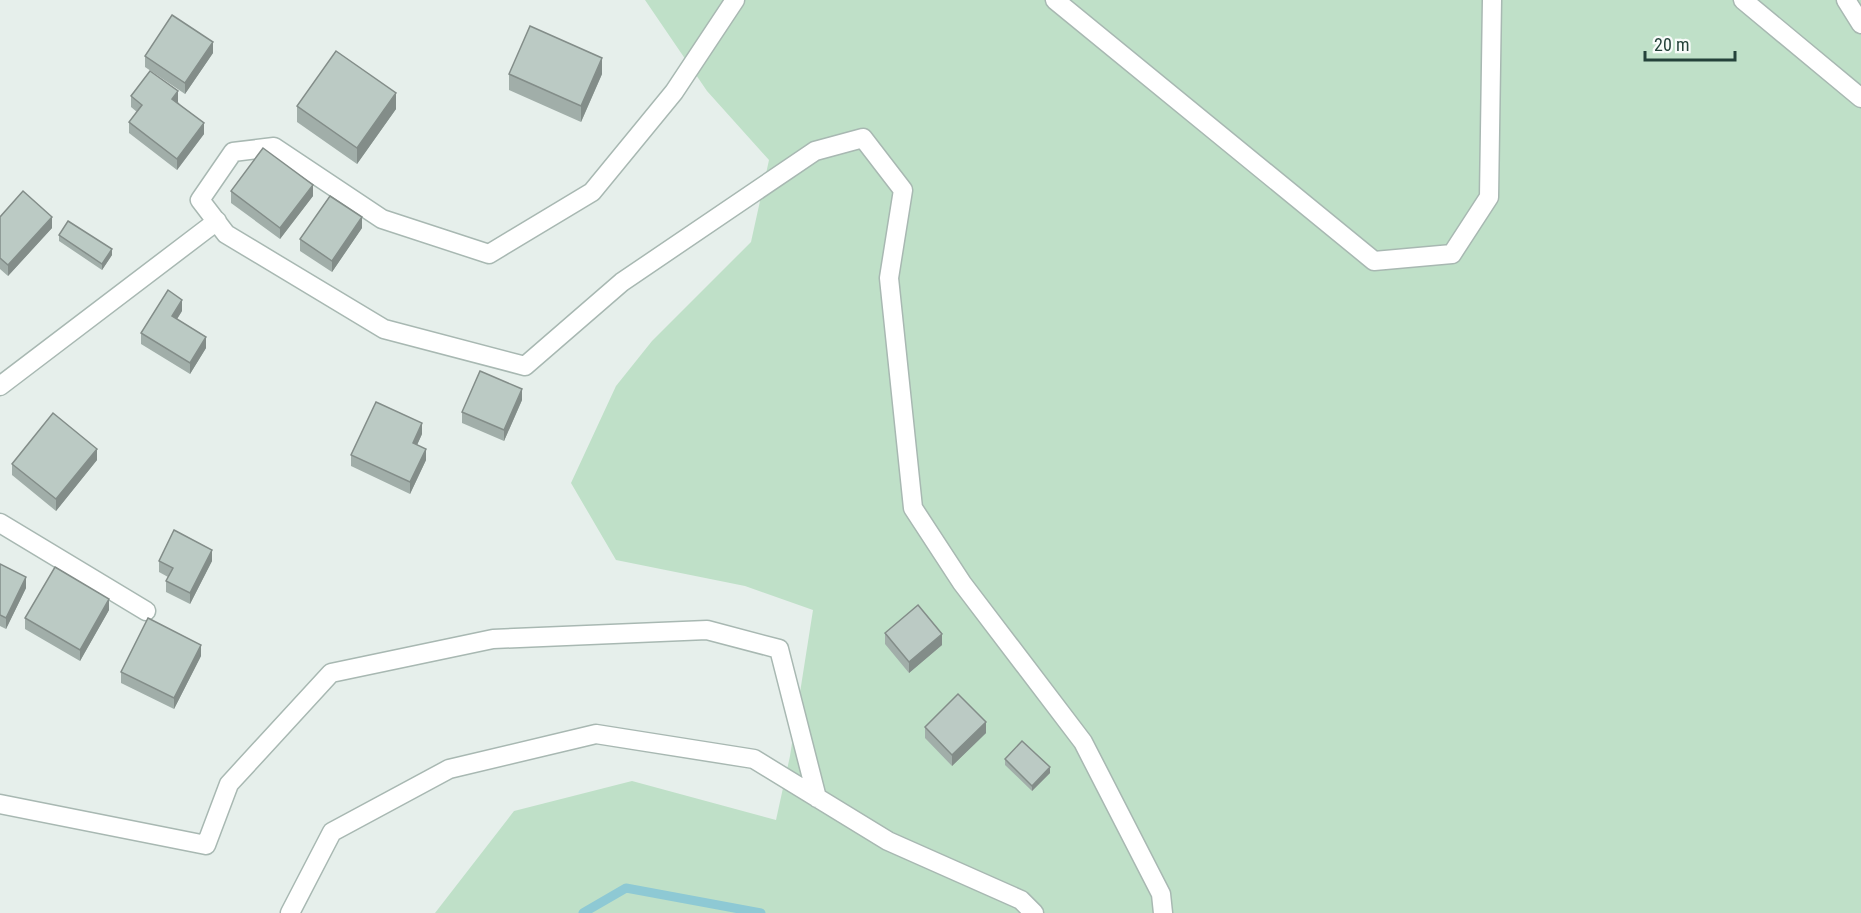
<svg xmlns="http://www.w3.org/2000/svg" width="1861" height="913" font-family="'Roboto Condensed',sans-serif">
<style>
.green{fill:#bfe0c8}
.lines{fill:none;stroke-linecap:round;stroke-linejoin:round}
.stream{stroke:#8ec9d4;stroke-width:9}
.minor-casing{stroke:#a8b8b2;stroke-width:21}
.minor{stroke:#fff;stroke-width:18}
.wall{fill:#a1aea9}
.shaded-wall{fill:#838d89}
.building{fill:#bbcac4;stroke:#838d89;stroke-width:1.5}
</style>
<rect width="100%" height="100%" fill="#e6efeb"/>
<path class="green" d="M645,0H1861V913H435L514,811L632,781L776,820L790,756L813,610L745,586L616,560L571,483L616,386L652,341L751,242L769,160L707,91Z"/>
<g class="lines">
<path class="stream" d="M583,913L626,888L761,913"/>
<g class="minor-casing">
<path id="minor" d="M735,0L674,92L592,192L489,254L382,219L274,147L233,152L200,200L226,234L384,329L525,366L622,282L815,151L863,138L903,190L889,278L913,508L962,583L1083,742L1161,894L1163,913
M1055,0L1374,261L1452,254L1489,197L1492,0
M1743,0L1861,98
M1846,0L1861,24
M0,386L217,221
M0,523L146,611
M0,804L206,845L229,784L331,673L493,639L707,630L779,649L817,798
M290,913L332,832L449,769L596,734L754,759L888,841L1021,900L1034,913"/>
</g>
<use href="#minor" class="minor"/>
</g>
<path class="wall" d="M213,53L185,94L145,67V56Z
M509,74H602L581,122L509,90Z
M131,96L178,102L204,134L177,170L129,133V122L137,112L131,107Z
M297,106L396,109L357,164L297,122Z
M231,191L313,196L280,239L231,203Z
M0,217L52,228L8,276L0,269Z
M362,228L332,272L300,251V239Z
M59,235L112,255L102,270L59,241Z
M182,311L177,319L206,348L190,374L141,344V333Z
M522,400L504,441L462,423V412Z
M422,434L417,445L426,460L410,494L351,466V455Z
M97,460L56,511L12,475V464Z
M159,561H212L190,604L166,592V581L168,577L159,572Z
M0,564L26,588L6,629L0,626Z
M109,610L80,661L25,629V618Z
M885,633L942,645L909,673L885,644Z
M201,656L174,709L121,683V672Z
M925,727L986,733L952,766L925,738Z
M1005,759L1050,773L1032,791L1005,765Z"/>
<path class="shaded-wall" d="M213,42V53L185,94V83Z
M602,58V74L581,122V106Z
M178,91V102L172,110V99Z
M396,93V109L357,164V148Z
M204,123V134L177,170V159Z
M313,185V196L280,239V228Z
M52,217V228L8,276V265Z
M362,217V228L332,272V261Z
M112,249V255L102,270V264Z
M182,300V311L172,327V316Z
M206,337V348L190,374V363Z
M522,389V400L504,441V430Z
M422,423V434L413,454V443Z
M97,449V460L56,511V499Z
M426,449V460L410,494V482Z
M212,550V561L190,604V593Z
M26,577V588L6,629V618Z
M109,599V610L80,661V650Z
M942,634V645L909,673V662Z
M201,645V656L174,709V698Z
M986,722V733L952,766V755Z
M1050,767V773L1032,791V786Z"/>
<path class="building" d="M172,15L213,42L185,83L145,56Z
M530,26L602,58L581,106L509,74Z
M336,51L396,93L357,148L297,106Z
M150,71L178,91L172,99L204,123L177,159L129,122L142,105L131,96Z
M263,148L313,185L280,228L231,191Z
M23,191L52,217L8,265L0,258V217Z
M330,196L362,217L332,261L300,239Z
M68,221L112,249L102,264L59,235Z
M168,290L182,300L172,316L206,337L190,363L141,333Z
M480,371L522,389L504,430L462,412Z
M376,402L422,423L413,443L426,449L410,482L351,455Z
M53,413L97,449L56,499L12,464Z
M174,530L212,550L190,593L166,581L173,568L159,561Z
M0,564L26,577L6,618L0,615Z
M55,567L109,599L80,650L25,618Z
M918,605L942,634L909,662L885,633Z
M148,618L201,645L174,698L121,672Z
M958,694L986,722L952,755L925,727Z
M1022,741L1050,767L1032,786L1005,759Z"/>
<path d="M1645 51v9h90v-9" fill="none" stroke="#24423a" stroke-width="3"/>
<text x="1654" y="51" font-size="18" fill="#24423a" stroke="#f7fbf9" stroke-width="4.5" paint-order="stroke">20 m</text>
</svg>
